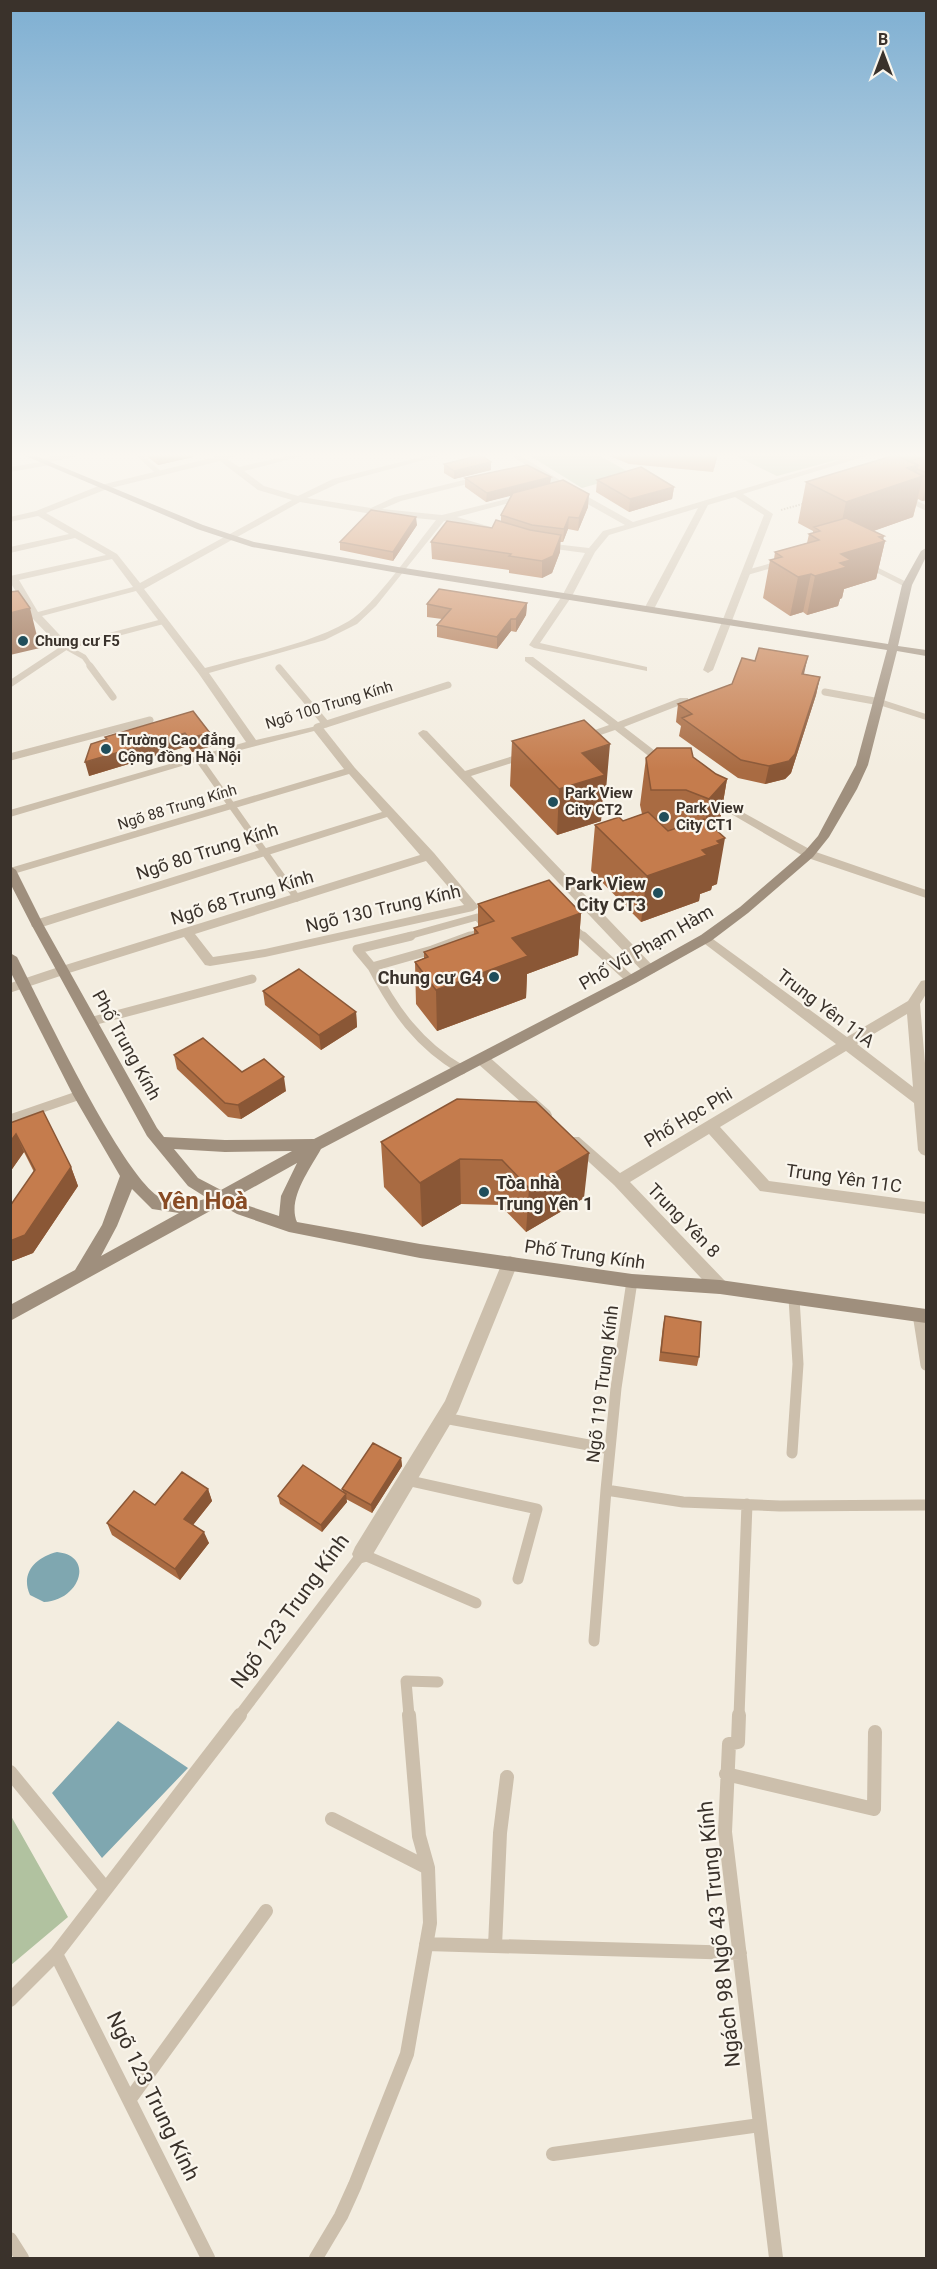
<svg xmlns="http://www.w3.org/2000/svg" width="937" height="2269" font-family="Roboto,sans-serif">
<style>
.green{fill:#b1c2a0}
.water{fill:#7fa7b0}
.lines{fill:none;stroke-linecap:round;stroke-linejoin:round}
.path{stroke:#b7aa96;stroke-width:2;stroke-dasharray:1.5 1.5;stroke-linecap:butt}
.lane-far4{stroke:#ccbfac;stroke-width:5}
.lane-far3{stroke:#ccbfac;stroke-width:7}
.lane-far2{stroke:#ccbfac;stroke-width:9}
.lane-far1{stroke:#ccbfac;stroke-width:11}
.lane{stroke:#ccbfac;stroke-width:14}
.street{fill:#ccbfac;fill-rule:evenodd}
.secondary{fill:#9f8f7d;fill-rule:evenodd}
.wall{fill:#a96b42}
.shaded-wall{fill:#8a5736}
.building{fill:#c57c4d;stroke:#8a5736;stroke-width:1.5}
.poi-dot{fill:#204e5b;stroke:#faf6ed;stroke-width:2}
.labels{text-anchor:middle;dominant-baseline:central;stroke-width:4.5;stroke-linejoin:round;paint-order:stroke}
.far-poi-label{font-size:15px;font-weight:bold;fill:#3a322b;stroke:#faf6ed;text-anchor:start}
.far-street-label{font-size:15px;fill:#3a322b;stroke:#faf6ed}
.street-label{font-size:18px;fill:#3a322b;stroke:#faf6ed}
.poi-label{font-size:18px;font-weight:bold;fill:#3a322b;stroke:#faf6ed;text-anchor:end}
.near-street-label{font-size:21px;fill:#3a322b;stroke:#faf6ed}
.district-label{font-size:24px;font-weight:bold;fill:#884b24;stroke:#faf6ed}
</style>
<rect width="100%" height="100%" fill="#f3ede0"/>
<path class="green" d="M527,454H597L632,474L582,488Z
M732,454H858L777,476Z
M11,1816L68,1917L11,1965H10Z"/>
<path class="water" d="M57,1552C96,1556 79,1601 44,1602L30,1595C20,1573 36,1557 57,1552Z
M118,1721L188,1768L102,1858L52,1793Z"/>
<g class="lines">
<path class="path" d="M781,510L806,503"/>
<path class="lane-far4" d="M138,454L159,473
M782,454L792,459L811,454
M833,454L845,460
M42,461L76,454
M907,499L926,508
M869,566L907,585
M745,573L781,563
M66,647L165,621
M66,647L84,657L91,667"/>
<path class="lane-far3" d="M90,666L113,697
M279,668L326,724
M825,692L880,702
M317,727L448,685
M10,757L150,720
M198,758L297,898
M571,925L584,937
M405,937L477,917L486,927
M466,937L486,930"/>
<path class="lane-far2" d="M583,936L631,980
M372,967L357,949L411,936
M10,988L64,970
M93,1021L252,979
M462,1070C419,1045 394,1010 372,967L432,950L470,936
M10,1119L80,1095"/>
<path class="lane-far1" d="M918,1314L926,1365
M444,1418L610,1449
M792,1453L798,1364L794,1298
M406,1480L537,1509L518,1579
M606,1490L616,1388L632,1281
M594,1641L606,1490L683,1502L780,1506L926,1505
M239,1716L362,1554L476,1603
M409,1716L406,1681L438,1682
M739,1716L747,1504"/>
<path class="lane" d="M739,1715L738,1742L729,1744L725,1832L776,2258
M10,1772L105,1888
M726,1774L874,1809L875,1732
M332,1819L428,1868
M426,1944L740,1953
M495,1946L500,1833L507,1777
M56,1954L208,2258
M10,2000L56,1954L240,1715
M130,2099L266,1911
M553,2154L760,2125
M10,2239L22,2258
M316,2258L341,2216L355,2185L407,2054L430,1923L428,1868L419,1836L409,1715"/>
<path class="street" d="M212,454H240L227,459L239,467L296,454H310L244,471L264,486L298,496L333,479L433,454H446L339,483L307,498L371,508L395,497L484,475L488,477L487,479L401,501L382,509L442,515L527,494L531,497L457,517L511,533V537L460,523L444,521L376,606L357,624L325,640L209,673L256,740L321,725L355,768L434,853L479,907L473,911L265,957L210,966L205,965L184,937L69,973H59L57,970L59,967L420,855L387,817L42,927H32L31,924L32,921L382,812L349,774L10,875V868L344,769L314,731L202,760L10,817V810L246,742L199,674L136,591L42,616L71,647L10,688V680L60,647L33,619L10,625V619L30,614L10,582V576L106,555L75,538L10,553V547L69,534L38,516L10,522V517L36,511L101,485L215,457ZM220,461L258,490L292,500L140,583L117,554L46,513L107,489ZM300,502L372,514L436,520C415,546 375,605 349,621C308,645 251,655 205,668L144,589ZM112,559L133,587L38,612L19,580ZM426,861L464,905L265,949L213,957L195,934Z
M509,454H518L574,489L633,522L860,454H872L743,494L773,514L713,670L708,673L703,670L764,515L735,497L708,505L654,609L649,612L644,609L698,508L609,535L595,552L572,596L540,643L647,667V671L534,648L529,645L562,596L585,553L540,547L536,544L537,542L589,548L603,531L625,525L568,493Z
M47,461H50V465L10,472V467Z
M525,657H533L618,722L680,698H688V702L624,727L672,764V768H664L615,730L583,741H575V737L609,725L525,661Z
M880,699L926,714V720L876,704L875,702Z
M423,730L427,731L465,771L526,752H534V756L471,776L654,967L656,970L654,973H644L419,735L418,733Z
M706,792L813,851L926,890V898L805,857L702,797V793Z
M706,934L847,1037L908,1001L921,981L926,980V994L920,1004L926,1075V1156L921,1154L918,1150L914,1103L846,1051L720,1127L769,1181L926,1202V1214L760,1191L709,1134L630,1182L726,1282L728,1287L726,1292L720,1294L714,1292L614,1185L566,1141L569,1137H579L620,1173L836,1044L701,941L700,938ZM907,1014L913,1087L857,1044Z
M482,1054L487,1055L550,1111L552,1115L550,1119H540L477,1063L475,1059Z
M510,1256L516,1258L518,1263L458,1411L369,1561L362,1563L355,1561L352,1554L355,1547L445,1401L502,1263L504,1258Z"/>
<path class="secondary" d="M21,454H31L203,525L254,542L398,567L888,644L902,585L921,551L926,548V557L912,585L898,646L926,650V656L897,651L868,765L857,789L829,837L813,857L748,913L711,941L636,983L321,1149C310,1169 287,1199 297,1222L420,1244L632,1274L720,1280L926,1309V1323L720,1294L632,1288L420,1258L289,1232L237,1214L221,1205L10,1321V1305L75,1270L102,1225L120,1176L73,1095L10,971V953L17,957C39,1000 126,1185 163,1199C175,1204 197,1203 207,1198L188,1186L147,1136L31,924L10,883V866L16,870L43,924L157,1128L164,1137L225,1140L314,1139L626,977L701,935L740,907L805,851L818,836L856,765L887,650L398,573L252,547L197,529ZM174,1149L225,1152L292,1151L221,1190L198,1178ZM297,1163L281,1196L279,1216L249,1206L234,1198ZM132,1189L152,1209L179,1213L101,1256L117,1226Z"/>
</g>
<path class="wall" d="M144,454H192L193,457L158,465Z
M605,454H718L713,472L629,464Z
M896,454H927V500L922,501L918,499L913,517L873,531L885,541L876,579L844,589L842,598L840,599L838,606L807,615L803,612L790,616L763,598L770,560L774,559L775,552L807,543L809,534L813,533V531L798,523L806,482L896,455Z
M491,462V470L454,479L444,473V464Z
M551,477L550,483L588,507L578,531L568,529L563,542H560V552L552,573L542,578L509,573V570L432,559L431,542L492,528L501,521V515L511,495L486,502L465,487V478Z
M597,480L674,487L672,499L629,512L596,492Z
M417,525L393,561L340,550V542Z
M527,603L526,615L516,632L511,631L497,649L437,637V625L442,619L427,617V604Z
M804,674L820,677L816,695L791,773L785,779L765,784L738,778L679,736L681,726L676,722L678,704Z
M210,733L212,746L192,752L188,746L89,776L106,739L105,737Z
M512,741L606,790L603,791L601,821L557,835L510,786Z
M693,757L716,774L727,779L719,826L716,829L717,884L712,886L711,890L700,894L699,901L641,922L591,871L595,825L623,821L642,814L640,805L646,758Z
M478,904L581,913L578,955L527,974L526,998L437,1031L416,1004L415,962L424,958V952L474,935V928L478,927Z
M263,991L356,1012L357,1027L321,1050L265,1005Z
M174,1055L242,1072L286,1091L241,1119L228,1117L177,1069Z
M536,1102L584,1198L526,1232L500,1205L461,1204L422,1227L384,1187L381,1142Z
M10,1123L71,1167L78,1186L33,1253L10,1262V1206L34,1172L24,1152L10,1172Z
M665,1316L699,1357L697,1366L659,1361L663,1325Z
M401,1458L402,1466L372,1513L346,1499L347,1502L322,1532L280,1504L278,1496L343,1492L342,1489Z
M208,1489L212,1501L193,1525L209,1543L180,1580L112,1535L107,1523L155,1505Z"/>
<path class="shaded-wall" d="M156,454H192L193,457L158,465Z
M716,454H718L713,472L716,455Z
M491,462V470L454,479V471Z
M918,465L915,479L923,476L913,517L837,544L846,502L907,468Z
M551,477L550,486L486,502L487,493Z
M927,484V500L922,501Z
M674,487L672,499L629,512L630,499Z
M589,494L588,507L578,531L579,518Z
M416,517L417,525L393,561V552Z
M569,517L568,529L563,542L564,529Z
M561,535L560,552L552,573L542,578V561Z
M884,536L883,541H885L876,579L844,589L842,598L840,599L838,606L807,615L815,576L841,554Z
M811,574L803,612L790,616L798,577Z
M527,603L526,615L516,632V619Z
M30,608L40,648L10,655V613Z
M511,619V631L497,649V637Z
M808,656L804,674H802Z
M820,677L816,695L791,773L785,779L765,784L769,766Z
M185,733L188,746L89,776L85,762Z
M210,733L212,746L192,752L189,738Z
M610,744L606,790L603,791L601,821L557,835L559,789L582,753Z
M727,779L719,826L701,847L709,799Z
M725,838L717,884L712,886L711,890L700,894L699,901L641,922L647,876L702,850L717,841Z
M581,913L578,955L527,974L526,998L437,1031L436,990L512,938Z
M356,1012L357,1027L321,1050L319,1035Z
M284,1077L286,1091L241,1119L238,1105Z
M16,1134L24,1152L10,1172V1142Z
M589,1153L584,1198L526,1232L529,1188Z
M460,1159L461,1204L422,1227L420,1183Z
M71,1167L78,1186L33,1253L10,1262V1241Z
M401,1458L402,1466L372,1513L371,1505Z
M208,1489L212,1501L189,1530L184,1519Z
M346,1494L347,1502L322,1532L321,1525Z
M204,1532L209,1543L180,1580L175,1569Z"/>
<path class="building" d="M696,454H716V455Z
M481,455L491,462L454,471L444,464Z
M895,455L918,465L907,468L923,476L846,502L806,482Z
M927,456V473L917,469L918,465L910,461Z
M527,465L551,477L487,493L465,478Z
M641,467L674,487L630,499L597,480Z
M563,480L589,494L579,518L569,517L564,529L532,525L501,515L513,493Z
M371,510L416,517L393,552L340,542Z
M846,518L884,536L879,537L885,541L841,554L851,560L840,563L847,567L815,576L811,574L798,577L770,560L782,557L775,552L819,540L809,534L820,531L814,527Z
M496,520L530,530L561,535L553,556L542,561L509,556L511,554L431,542L447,521L492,528Z
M439,589L527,603L516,619H511L497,637L437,625L451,609L427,604Z
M18,591L30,608L10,613V592Z
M759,648L808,656L802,674L820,677L795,754L789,761L769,766L741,760L682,718L692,714L678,704L732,684L742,658L755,661Z
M193,711L210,733L189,738L185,733L85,762L91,744L107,739L105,737Z
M584,720L610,744L582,753L605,775L559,789L512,741Z
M657,748H691L693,757L716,774L727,779L709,799L686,790H651L646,758Z
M648,812L668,831L704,819L725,838L717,841L720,844L702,850L707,855L647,876L595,825L619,817L623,821Z
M549,880L581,913L512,938L528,956L436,990L415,962L428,957L424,952L478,933L474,928L494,921L478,904Z
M299,969L356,1012L319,1035L263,991Z
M203,1038L242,1072L264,1059L284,1077L238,1105L225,1103L174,1055Z
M457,1099L536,1102L589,1153L529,1188L502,1160L460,1159L420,1183L381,1142Z
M43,1111L71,1167L25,1235L10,1241V1206L35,1170L16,1134L10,1142V1123Z
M665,1316L701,1322L699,1357L661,1352Z
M373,1443L401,1458L371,1505L342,1489Z
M303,1465L346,1494L321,1525L278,1496Z
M182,1472L208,1489L184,1519L204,1532L175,1569L107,1523L134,1491L155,1505Z"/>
<linearGradient id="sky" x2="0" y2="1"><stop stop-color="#7eafd2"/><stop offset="0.59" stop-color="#faf7f1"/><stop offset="1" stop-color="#faf7f1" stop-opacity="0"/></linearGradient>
<rect width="937" height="771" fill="url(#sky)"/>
<g class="poi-dot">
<circle cx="23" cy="641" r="6"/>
<circle cx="106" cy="749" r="6"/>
<circle cx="553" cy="802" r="6"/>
<circle cx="664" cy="817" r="6"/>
<circle cx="658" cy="893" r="6"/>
<circle cx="494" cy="977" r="6"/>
<circle cx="484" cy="1192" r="6"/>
</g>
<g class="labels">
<g class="far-poi-label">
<text x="35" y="641">Chung cư F5</text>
<text x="118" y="740">Trường Cao đẳng<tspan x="118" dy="17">Cộng đồng Hà Nội</tspan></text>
<text x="565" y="793">Park View<tspan x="565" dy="17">City CT2</tspan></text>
<text x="676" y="808">Park View<tspan x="676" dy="17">City CT1</tspan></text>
</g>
<g class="far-street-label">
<text transform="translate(329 705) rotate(-17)">Ngõ 100 Trung Kính</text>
<text transform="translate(177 807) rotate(-17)">Ngõ 88 Trung Kính</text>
</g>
<g class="street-label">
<text transform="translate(207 851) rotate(-18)">Ngõ 80 Trung Kính</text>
<text transform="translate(242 897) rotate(-17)">Ngõ 68 Trung Kính</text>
<text transform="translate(383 908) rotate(-13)">Ngõ 130 Trung Kính</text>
<text transform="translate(646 947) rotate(-30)">Phố Vũ Phạm Hàm</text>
<text transform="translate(826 1008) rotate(37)">Trung Yên 11A</text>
<text transform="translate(127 1045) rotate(61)">Phố Trung Kính</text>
<text transform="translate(688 1117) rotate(-31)">Phố Học Phi</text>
<text transform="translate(844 1178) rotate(8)">Trung Yên 11C</text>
<text transform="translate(684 1220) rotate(46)">Trung Yên 8</text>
<text transform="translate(585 1254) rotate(8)">Phố Trung Kính</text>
<text transform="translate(602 1384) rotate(-83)">Ngõ 119 Trung Kính</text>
</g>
<g class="poi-label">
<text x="646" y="883">Park View<tspan x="646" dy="21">City CT3</tspan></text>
<text x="482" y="977">Chung cư G4</text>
<text x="496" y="1182" text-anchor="start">Tòa nhà<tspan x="496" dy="21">Trung Yên 1</tspan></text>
</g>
<g class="near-street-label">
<text transform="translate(290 1611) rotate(-54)">Ngõ 123 Trung Kính</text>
<text transform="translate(719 1934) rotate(-96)">Ngách 98 Ngõ 43 Trung Kính</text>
<text transform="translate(153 2096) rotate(64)">Ngõ 123 Trung Kính</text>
</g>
<g class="district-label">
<text x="203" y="1201">Yên Hoà</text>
</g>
</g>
<rect width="937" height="2269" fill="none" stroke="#3a322b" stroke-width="24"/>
<g transform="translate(883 54)" stroke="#faf6ed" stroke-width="4.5" paint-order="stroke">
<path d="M0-4.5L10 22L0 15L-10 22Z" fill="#3a322b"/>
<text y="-9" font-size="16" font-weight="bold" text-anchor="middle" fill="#3a322b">B</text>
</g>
</svg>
